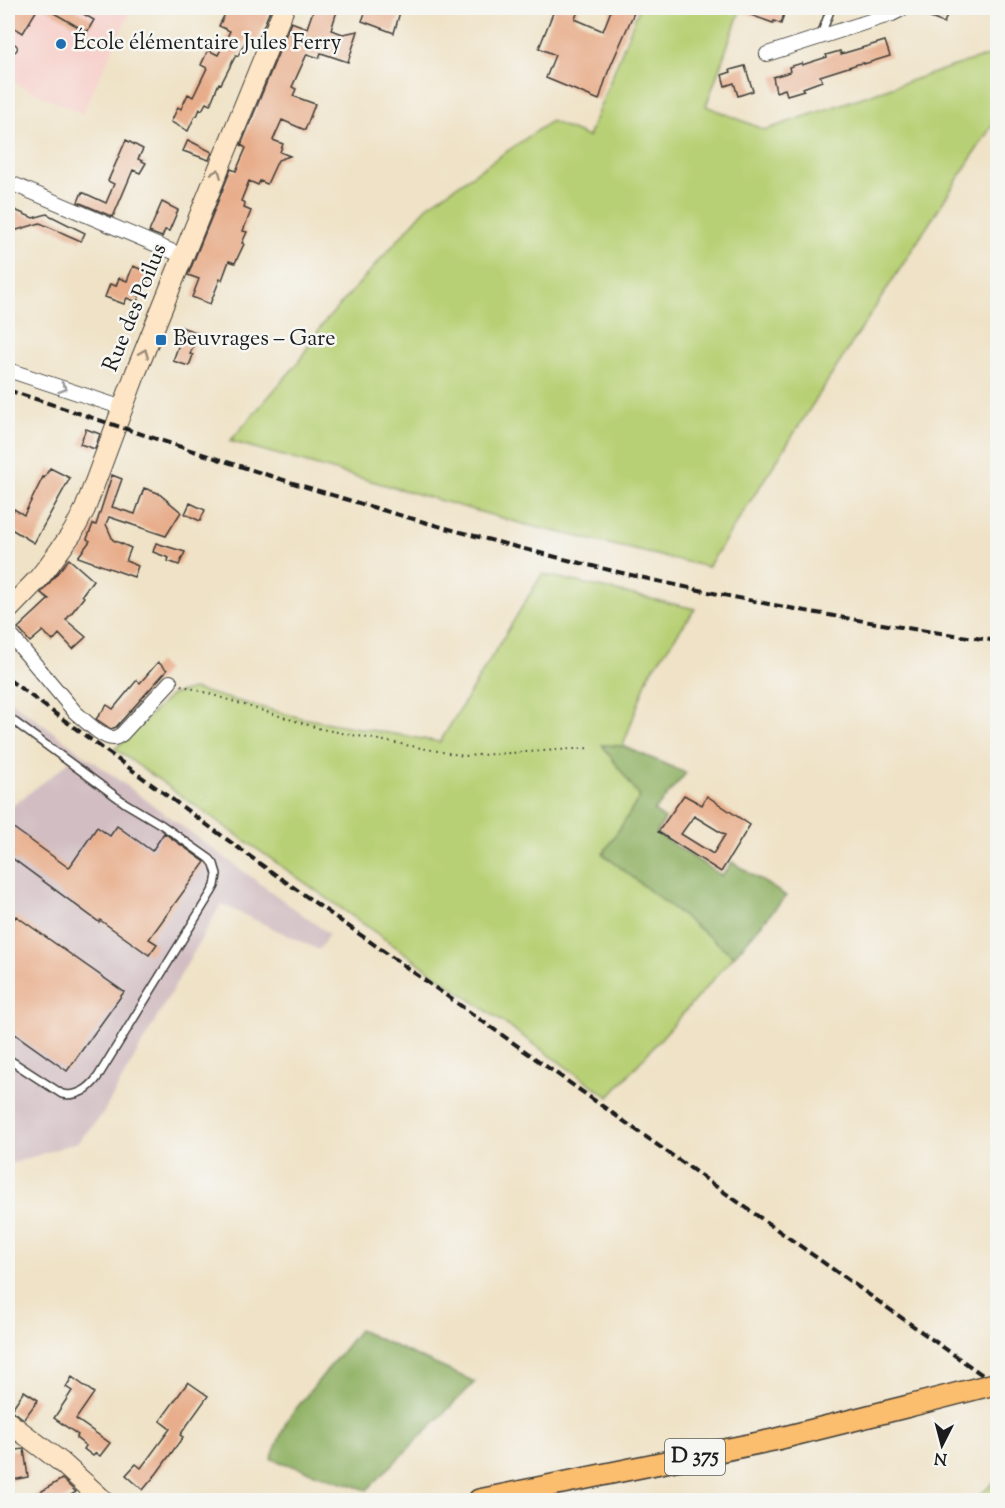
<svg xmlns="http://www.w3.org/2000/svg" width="1005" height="1508" font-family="'Sorts Mill Goudy',serif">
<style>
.built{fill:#f7d0cb}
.industrial{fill:#d2bec2}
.green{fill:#b8d075;stroke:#6a7648;stroke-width:1.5}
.forest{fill:#92b266;stroke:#576741;stroke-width:1.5}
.building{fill:#e8ae8c;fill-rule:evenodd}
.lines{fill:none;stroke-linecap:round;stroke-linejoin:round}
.lane-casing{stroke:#3c3a36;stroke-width:10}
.street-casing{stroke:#3c3a36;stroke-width:16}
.secondary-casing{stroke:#3c3a36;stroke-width:22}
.primary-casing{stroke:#3c3a36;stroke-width:24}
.path{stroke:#3c3a36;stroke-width:2;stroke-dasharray:1.5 4.5;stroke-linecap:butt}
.lane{stroke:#fff;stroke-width:7}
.street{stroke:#fff;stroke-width:14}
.secondary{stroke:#fde5c5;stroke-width:20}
.primary{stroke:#fbbd6e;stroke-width:21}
.rail{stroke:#1c1c1c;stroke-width:4;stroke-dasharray:9 4.5;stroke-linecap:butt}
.primary-bridge-casing{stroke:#3c3a36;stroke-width:24;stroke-linecap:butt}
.primary-bridge{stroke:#fbbd6e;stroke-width:21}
.oneway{stroke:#988b79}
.oneway2{stroke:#999}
.poi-dot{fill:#1f6fb2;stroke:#f6f6f2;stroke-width:2}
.labels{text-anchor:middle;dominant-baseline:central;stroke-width:5;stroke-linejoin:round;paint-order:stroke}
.shield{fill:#f6f6f2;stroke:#5d5d5c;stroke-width:1.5}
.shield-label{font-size:21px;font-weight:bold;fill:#1c1c1c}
.poi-label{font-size:22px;fill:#1c1c1c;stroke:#f6f6f2;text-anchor:start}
.street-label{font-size:22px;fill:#1c1c1c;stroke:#f6f6f2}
</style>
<rect width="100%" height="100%" fill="#f6f6f2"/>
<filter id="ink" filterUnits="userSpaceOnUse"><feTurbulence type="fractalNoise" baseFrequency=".0167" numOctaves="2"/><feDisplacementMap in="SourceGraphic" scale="12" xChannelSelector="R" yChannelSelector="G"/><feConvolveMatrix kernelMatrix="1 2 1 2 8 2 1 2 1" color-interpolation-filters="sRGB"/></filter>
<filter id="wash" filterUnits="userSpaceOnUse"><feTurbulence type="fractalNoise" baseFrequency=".008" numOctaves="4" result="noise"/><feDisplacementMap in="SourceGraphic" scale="24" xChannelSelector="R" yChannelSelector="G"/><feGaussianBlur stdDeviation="1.35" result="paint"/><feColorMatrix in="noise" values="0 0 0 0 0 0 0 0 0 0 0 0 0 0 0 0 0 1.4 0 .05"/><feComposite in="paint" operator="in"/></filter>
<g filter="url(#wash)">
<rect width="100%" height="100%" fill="#efe2c6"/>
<path class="built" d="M8,8H132L82,114L8,80Z"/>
<path class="industrial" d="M8,699L329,934L319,950L221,904L102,1115L78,1142L8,1165V809L62,768L72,757L8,708Z"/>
<path class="green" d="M639,8H741L706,106L765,130L969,61L997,54V118L708,567L523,524L230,441L297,364L322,325L429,205L551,121L588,137Z
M542,574L695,609L649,674L623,746L603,745L640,797L603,854L734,956L609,1097L115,749L171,695L193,689L301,718L440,742Z
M997,1480V1500H974Z"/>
<path class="forest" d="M602,745L623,746L686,773L654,811L665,819L656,833L722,876L732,862L786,896L734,956L603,854L640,797Z
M359,1330L475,1382L367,1490L271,1459L287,1420Z"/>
<g id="blocks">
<path class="building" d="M8,8H38L23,33L8,24Z
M45,8H73L94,20L87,32Z
M228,8H271L256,45L246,40L238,56L236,55L221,84L219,83L210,105L206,103L202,110L200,109L197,116H195L188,131L171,122L178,107L181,109L188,94L193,97L207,68L201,65L208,50L218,55L230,31L219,26Z
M314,8H338L331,30L343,34L358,31L348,62L321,53L319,58L307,54L292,87L296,89L293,96L315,104L305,130L282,120L273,140L283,144L280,152L290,156L278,160L267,184L260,181L258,185L249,181L241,201L245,203L244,208L251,211L243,231L247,232L242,243L244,244L235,263L229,261L222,280L220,279L210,304L192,297L199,279L188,275L231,169L236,171L246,148L241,145L291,22L307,28Z
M367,8H387L400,12L394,33L362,21Z
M555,8H579L575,19L603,31L612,8H636L608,72L599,100L546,78L555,55L539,48Z
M735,8H777L785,10L781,24L774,21L773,23L734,9Z
M928,8H950L944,23L925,16Z
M885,41L890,56L864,64V63L858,64L820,76L822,81L803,88L804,90L787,95L785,89L776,92L773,77L790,72L789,67L802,63V65L827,57L826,55L840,51L841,54Z
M745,66L753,91L738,96L734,83L725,86L722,75L731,72L730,70Z
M126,140L143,149L138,159L146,163L140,173L133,170L113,217L78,202L82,192L106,203L114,184L108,181Z
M188,140L212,152L209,160L183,151Z
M162,202L178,210L169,231L165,230L162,237L149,232Z
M8,207L33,218L47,214L85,233L81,241L40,223L17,230L8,226Z
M133,266L150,273L147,283L145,282L137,302L127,298L124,304L105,297L110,284L116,286L119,278L127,281Z
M181,327L198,333L190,354L193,355L189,366L173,361L180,341L177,339Z
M86,429L100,434L95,449L80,444Z
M50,468L70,478L34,543L8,527V522L14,509L24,515L43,477L44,478Z
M112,475L122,479L112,507L135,514L144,488L158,493L181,512L166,536L109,517L106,524L113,540L131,548L126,561L138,566L134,577L78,557L90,541L87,539L93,524L96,525Z
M190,503L205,510L200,521L185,514Z
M156,543L185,552L179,565L168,561L169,558L153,552Z
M69,559L93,580L82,595L84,597L66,620L86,637L73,649L59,634L53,641L43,631L30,642L18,628L49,599L41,593Z
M158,662L167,670L116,727L111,729L96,719L107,705L113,709L137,680L140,683Z
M684,795L702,805L707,796L750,825L721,872L658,832ZM694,816L725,835L713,854L681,834Z
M8,824L69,868L97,827L110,836L117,826L152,851L164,833L205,862L149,939L157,944L149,955L100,920L99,922L8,855Z
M16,916L124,992L67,1071L8,1029V928Z
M72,1377L94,1393L76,1419L110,1443L100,1456L96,1453L93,1456L84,1449L86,1446L76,1438L78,1435L54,1418L72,1391L66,1387Z
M188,1382L208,1396L180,1435L183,1437L157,1473L143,1490L126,1475L136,1464L141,1468L170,1429L160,1421Z
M24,1391L38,1400L24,1419L11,1410Z
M24,1449L28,1477L8,1481V1451Z
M62,1479L76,1492L63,1500H27Z"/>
</g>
</g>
<g filter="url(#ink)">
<use href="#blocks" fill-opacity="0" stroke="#3c3a36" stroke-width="1.5"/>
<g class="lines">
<g class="lane-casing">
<path id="lane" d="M821,35L831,8
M8,45L13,48
M8,717L125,803L162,825L210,859L214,864L217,874L215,886L211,893L97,1078C88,1090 77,1097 62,1094L8,1059"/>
</g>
<g class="street-casing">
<path id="street" d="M767,54L892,14L904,8
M8,182L183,256
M8,370L123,408
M8,632L75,712C83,719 102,738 113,738C117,738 119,736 122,734L170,682"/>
</g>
<g class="secondary-casing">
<path id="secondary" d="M8,610L38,579L49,565L73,532L85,509L136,372L284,8
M8,1422L61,1462L103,1500"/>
</g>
<g class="primary-casing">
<path id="primary" d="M479,1500L773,1440L909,1406"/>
</g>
<path class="path" d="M181,685L321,729L464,756L589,748"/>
<use href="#lane" class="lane"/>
<use href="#street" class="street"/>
<use href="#secondary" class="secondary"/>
<use href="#primary" class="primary"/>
<path class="rail" d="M8,390C164,441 320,495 479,537C649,583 822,618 998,641
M8,679L259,863L998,1386"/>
<g class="primary-bridge-casing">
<path id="primary-bridge" d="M909,1406L998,1383"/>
</g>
<use href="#primary-bridge" class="primary-bridge"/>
</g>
<defs><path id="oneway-chevron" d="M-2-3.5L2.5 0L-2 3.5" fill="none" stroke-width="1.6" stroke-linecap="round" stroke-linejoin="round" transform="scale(1.5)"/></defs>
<g class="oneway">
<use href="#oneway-chevron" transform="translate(217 173) rotate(-68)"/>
<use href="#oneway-chevron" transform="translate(144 353) rotate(-68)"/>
</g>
<use class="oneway2" href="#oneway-chevron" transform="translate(63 388) rotate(18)"/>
</g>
<g class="poi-dot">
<circle cx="61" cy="44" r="6"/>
<rect x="155" y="334" width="12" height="12" rx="3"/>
</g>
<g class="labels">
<rect class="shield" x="665" y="1439" width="60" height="36" rx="4.5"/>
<g class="shield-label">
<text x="695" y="1457">D 375</text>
</g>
<g class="poi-label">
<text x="73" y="44">École élémentaire Jules Ferry</text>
<text x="173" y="340">Beuvrages – Gare</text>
</g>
<g class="street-label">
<text transform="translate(136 308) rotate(-68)">Rue des Poilus</text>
</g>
</g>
<rect width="1005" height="1508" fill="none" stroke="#f6f6f2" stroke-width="30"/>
<g transform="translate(942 1445) rotate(186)" stroke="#f6f6f2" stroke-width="4.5" paint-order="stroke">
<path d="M0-4.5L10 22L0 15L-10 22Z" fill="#1c1c1c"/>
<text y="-9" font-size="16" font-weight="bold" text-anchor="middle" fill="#1c1c1c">N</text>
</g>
</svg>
